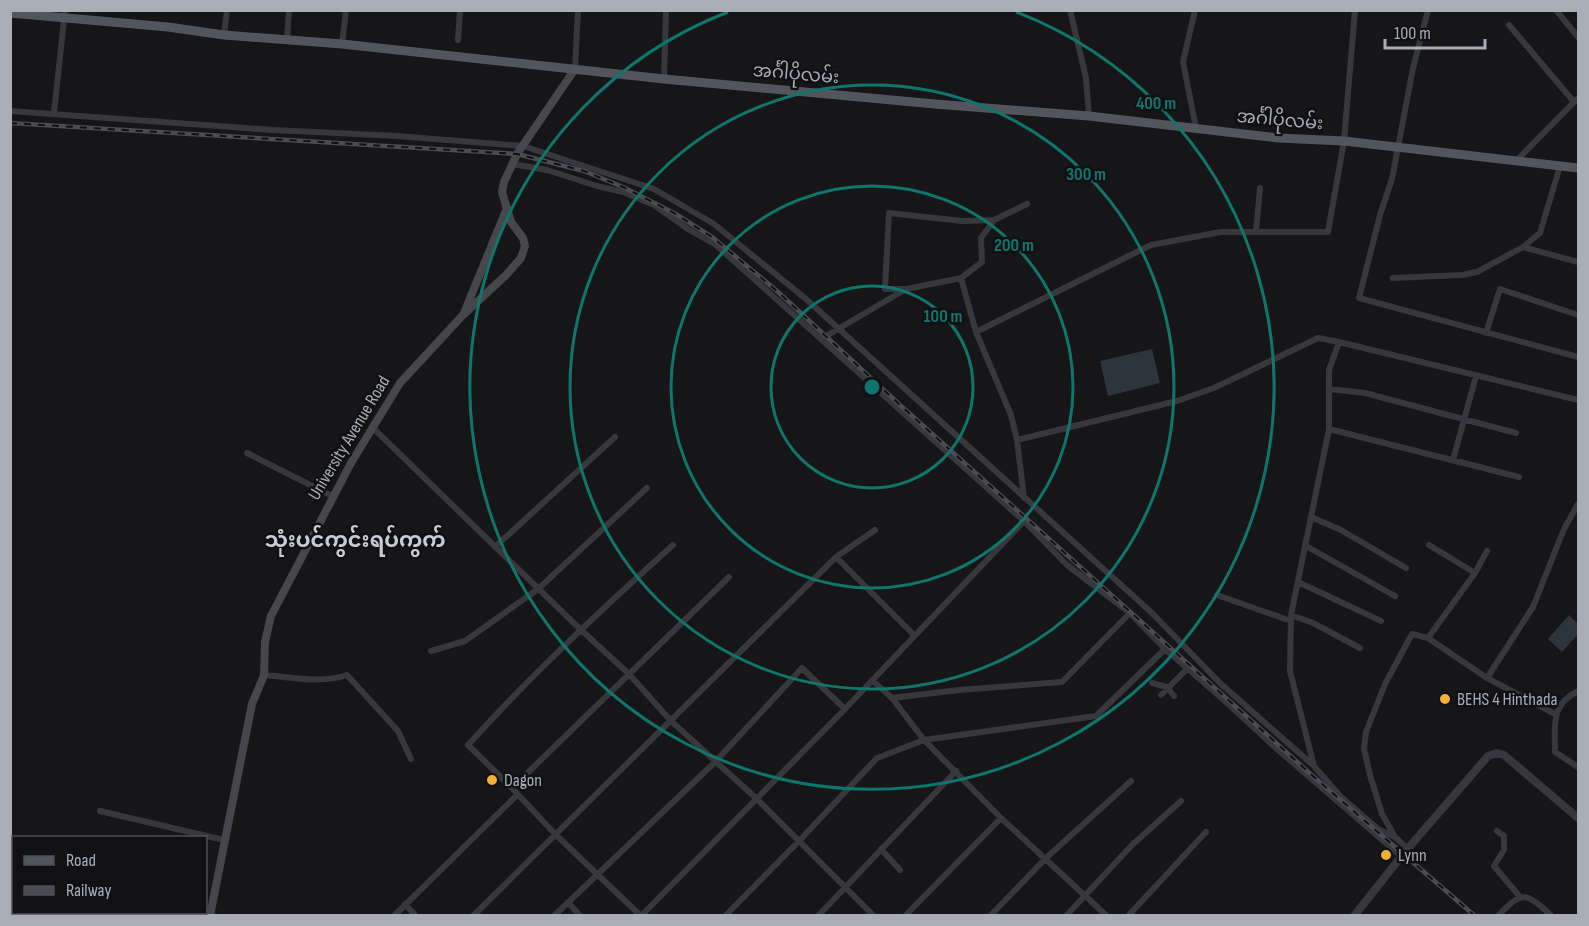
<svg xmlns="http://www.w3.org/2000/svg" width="1589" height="926" font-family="'Sofia Sans Condensed','Noto Sans Myanmar',sans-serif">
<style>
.water{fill:#2c353c}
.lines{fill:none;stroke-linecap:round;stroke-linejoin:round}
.minor{stroke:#37383d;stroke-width:6}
.tertiary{stroke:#37383d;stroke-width:8}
.secondary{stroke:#45474d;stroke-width:8}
.primary{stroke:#53555c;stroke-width:9}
.rail-casing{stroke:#4a4c52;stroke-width:4.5}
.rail{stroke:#111113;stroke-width:2;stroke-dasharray:7;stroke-linecap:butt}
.ring{fill:none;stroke:#0f766e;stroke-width:3}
.poi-dot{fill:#f2b134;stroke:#111113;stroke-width:2}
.labels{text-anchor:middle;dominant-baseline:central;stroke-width:5;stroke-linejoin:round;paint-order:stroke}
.street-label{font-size:18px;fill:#a8adb8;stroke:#111113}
.poi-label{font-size:18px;fill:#a8adb8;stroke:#111113;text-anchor:start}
.quarter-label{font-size:21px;font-weight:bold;fill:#c9ccd4;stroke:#111113}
.centre{fill:#0f766e;stroke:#111113;stroke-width:3}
.ring-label{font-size:18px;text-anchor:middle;font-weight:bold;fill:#0f766e;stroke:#111113;stroke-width:5;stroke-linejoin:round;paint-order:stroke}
</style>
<rect width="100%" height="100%" fill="#161618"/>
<path class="water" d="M1152,349L1160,383L1108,396L1100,361Z
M1569,615L1578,624V634L1562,652L1548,639Z"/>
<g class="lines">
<path class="minor" d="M1070,10L1086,78L1089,116
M1195,10L1183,62L1196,128
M1428,10L1413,68L1392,179L1380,215L1359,298L1578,357
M1556,10L1578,37
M1509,25L1574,102
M224,35L227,10
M287,40L289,10
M458,40L460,10
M342,44L346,10
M575,69L578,10
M664,79L666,10
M10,111L273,130L397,136L523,146L654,189L714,224L806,299L1152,613L1220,683L1314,766
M54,113L65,10
M1516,161L1578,98
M512,164L547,170L597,186L623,192L654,205L688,229L716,245L1024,521L1067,565L1130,613L1165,649L1225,701L1277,749L1402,857
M1256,232L1260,188
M1523,247L1578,262
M961,278L976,332L1011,415L1017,440L1024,498
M1393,278L1462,275L1477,272L1523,247L1540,233L1560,166
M904,289H885L889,213L962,221L994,220
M976,332L1151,245L1221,232H1328L1344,141L1355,10
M1486,333L1500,289L1578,315
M821,339L906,289L961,278L982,262L981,238L994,220L1027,204
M1339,342L1329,370V429L1291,615L1290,671L1314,766L1340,796L1378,829L1395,837L1408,849
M1329,389L1365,393L1516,433
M372,427L580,629L629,674L671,721L757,799L874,916
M1329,429L1519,477
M1017,440L1177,401L1214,388L1318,338L1339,342L1578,400
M247,453L332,496
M1453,460L1476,376
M1311,517L1341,530L1406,568
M1429,545L1475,573
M1306,546L1395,596
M495,547L615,437
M836,557L914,635
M1298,582L1381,621
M1217,595L1291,621
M1291,615L1313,623L1360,648
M1428,638L1475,573L1487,551
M431,651L465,641L538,589L647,488
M264,675C291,677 321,684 347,675L398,731L411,759
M1487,678L1533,607L1564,529L1578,504
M872,680L892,698L924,740L1001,818L1107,916
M1152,683L1167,687L1174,696
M1578,691C1550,705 1555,726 1555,752L1578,767
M1161,695L1188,668
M892,698L959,690L1062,682L1130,613
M512,788L729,577
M100,811L224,840
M1497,831L1504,836V850L1494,866L1520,897
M1395,837L1382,814L1370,775L1364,749L1366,732L1385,684L1412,634L1428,638L1487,678L1555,714
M881,849L900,870
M568,902L580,916
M405,904L416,916
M394,916L518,794
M473,916L836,557L875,530
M554,916L716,761L802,668L845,709
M641,916L845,709L1024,521
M641,916L555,834L512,788L468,745C532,674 602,609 673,545
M725,916L799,841L877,758L924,740L1096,716L1165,649
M818,916L956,771
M905,916L1001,818
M990,916L1046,858L1131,781
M1066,916L1132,845L1181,801
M1128,916L1206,832
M1498,916C1523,889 1526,893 1552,916"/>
<path class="tertiary" d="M1354,916L1404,853L1488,756L1497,753L1504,755L1578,818"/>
<path class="secondary" d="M464,313L507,208
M210,916L252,704L264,675L265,642L271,616L351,463L400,383L463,315L506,275L521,258L525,246L523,238L511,222L502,192L504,182L517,154L575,69"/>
<path class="primary" d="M10,13L168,27L224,35L342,44L664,79L935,104L1089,116L1278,138L1344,141L1578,168"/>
<g class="rail-casing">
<path id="rail" d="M10,123L517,154L584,171L623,187L674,213L712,237L777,291L900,405L1314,777L1475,916"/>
</g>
<use href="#rail" class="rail"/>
</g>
<g class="ring">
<circle cx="872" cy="387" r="101"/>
<circle cx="872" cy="387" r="201"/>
<circle cx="872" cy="387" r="302"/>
<path d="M1016 12A402 402 0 1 1 728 12"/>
</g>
<g class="poi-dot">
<circle cx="1445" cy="699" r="6"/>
<circle cx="492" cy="780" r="6"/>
<circle cx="1386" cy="855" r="6"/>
</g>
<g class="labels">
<g class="street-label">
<text transform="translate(796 74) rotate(5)">အင်္ဂါပိုလမ်း</text>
<text transform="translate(1280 120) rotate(5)">အင်္ဂါပိုလမ်း</text>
<text transform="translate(349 438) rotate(-59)">University Avenue Road</text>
</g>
<g class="poi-label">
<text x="1457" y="699">BEHS 4 Hinthada</text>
<text x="504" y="780">Dagon</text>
<text x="1398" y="855">Lynn</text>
</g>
<g class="quarter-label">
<text x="355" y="540">သုံးပင်ကွင်းရပ်ကွက်</text>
</g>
</g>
<circle cx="872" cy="387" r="9" class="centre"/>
<g class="ring-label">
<text x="1156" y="109">400 m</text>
<text x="1086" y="180">300 m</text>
<text x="1014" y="251">200 m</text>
<text x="943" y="322">100 m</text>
</g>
<rect width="1589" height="926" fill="none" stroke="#a8adb8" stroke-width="24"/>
<rect x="12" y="836" width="195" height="78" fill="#111113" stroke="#4d4f55" stroke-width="1.5"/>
<rect x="24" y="856" width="30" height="9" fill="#53555c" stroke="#4d4f55" stroke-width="1.5"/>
<text x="66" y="866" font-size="18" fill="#a8adb8">Road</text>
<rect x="24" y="886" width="30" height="9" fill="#4a4c52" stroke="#4d4f55" stroke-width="1.5"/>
<text x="66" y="896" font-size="18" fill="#a8adb8">Railway</text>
<path d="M1385 39v9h100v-9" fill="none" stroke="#a8adb8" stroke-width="3"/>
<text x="1394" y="39" font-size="18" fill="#a8adb8" stroke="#111113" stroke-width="4.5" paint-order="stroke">100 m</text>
</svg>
